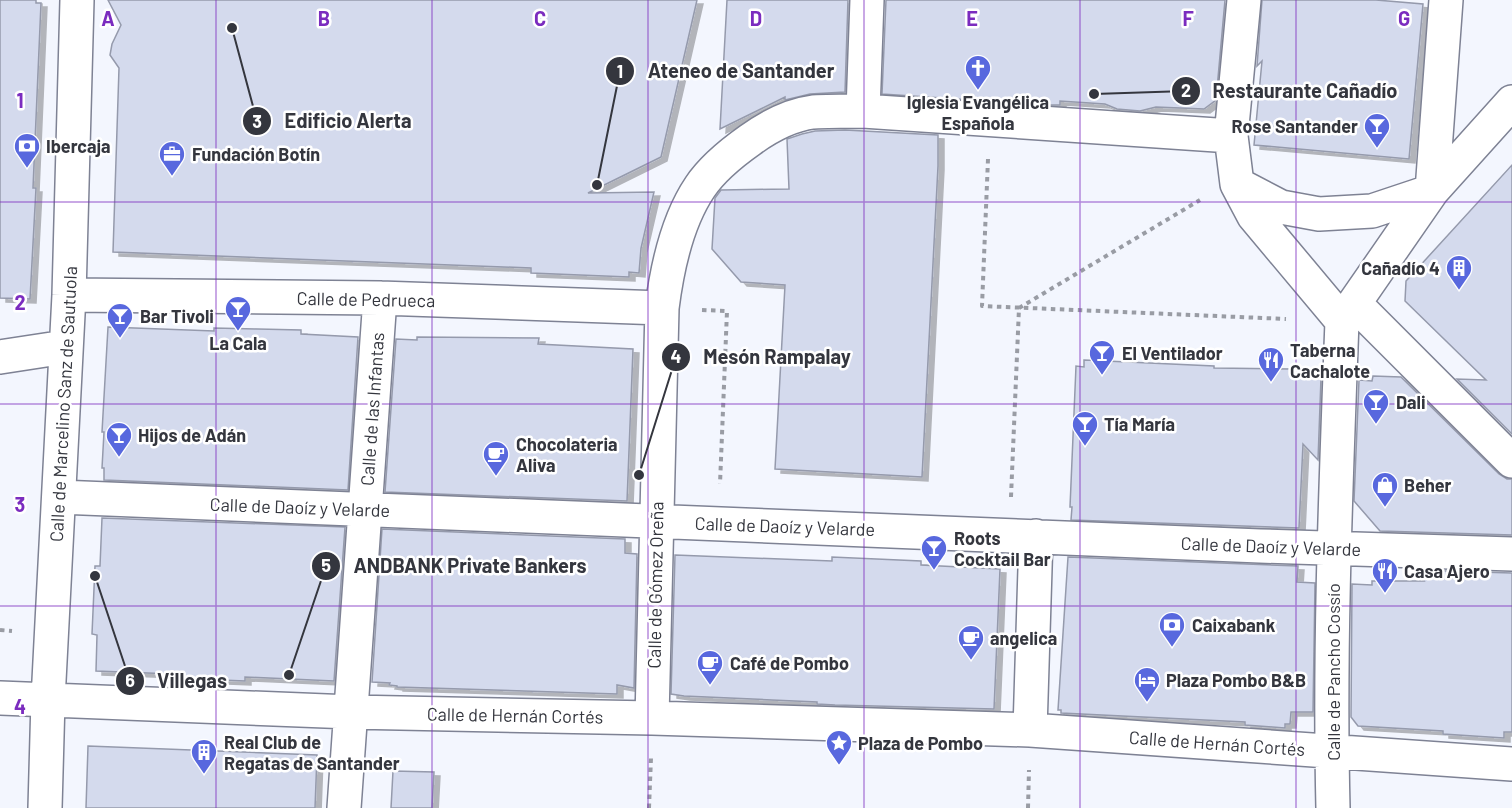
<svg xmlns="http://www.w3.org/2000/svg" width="1512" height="808" font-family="Barlow,sans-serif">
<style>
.building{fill:#d4daed;stroke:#959aac;stroke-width:1.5;filter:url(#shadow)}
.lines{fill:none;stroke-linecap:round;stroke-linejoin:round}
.minor-casing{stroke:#7e8294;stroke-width:36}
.path{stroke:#999ca4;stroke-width:4;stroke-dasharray:4.5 4.5;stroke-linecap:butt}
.minor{stroke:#fff;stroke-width:33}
.grid{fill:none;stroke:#7b2cbf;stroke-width:1.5;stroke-opacity:0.55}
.labels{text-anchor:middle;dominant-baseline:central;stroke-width:5;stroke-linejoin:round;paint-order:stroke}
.poi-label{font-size:18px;font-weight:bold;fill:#34363e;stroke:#fff;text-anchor:start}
.street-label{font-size:18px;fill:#34363e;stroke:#fff}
.grid-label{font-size:20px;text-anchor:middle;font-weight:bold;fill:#7b2cbf;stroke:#fff;stroke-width:5;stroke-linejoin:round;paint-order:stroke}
.leader{fill:none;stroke:#34363e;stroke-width:2}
.callout-dot{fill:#34363e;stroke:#fff;stroke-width:2}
.mark-label{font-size:18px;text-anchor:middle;font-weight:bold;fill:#fff}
.callout-label{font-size:20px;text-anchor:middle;font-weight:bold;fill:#34363e;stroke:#fff;stroke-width:5;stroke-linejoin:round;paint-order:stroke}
</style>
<defs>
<filter id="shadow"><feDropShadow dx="6" dy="4" stdDeviation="0" flood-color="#0004"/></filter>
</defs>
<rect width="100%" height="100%" fill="#f3f6fe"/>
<path class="building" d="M0,0H36V3H41L33,188H36L30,299L0,298Z
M108,0H697L661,157L588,193L654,192L641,248L639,273L629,272V277L531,273V268L113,252L119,68L110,55L112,44L121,25Z
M727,0H848L845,92L810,94L785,100V97L720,129Z
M886,0H1225L1216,100L1204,109L1156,107L1140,111L1117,109L1105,104L1060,101V105H1050L882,94Z
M1262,0H1376L1423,4L1409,159L1254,145L1262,61L1257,66Z
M845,130L938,135V166L922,477L775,469L785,285L741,282L712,249L715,198L721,190L789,189L787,139L802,134L815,131Z
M1512,165V434L1457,379L1486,380L1405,301L1406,281Z
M108,327L214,331V328L301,330V334L358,337L348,490L104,480V468H102L104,432H102Z
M417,337L539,338L538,344L633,349L627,501L385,492L396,339L417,340Z
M1084,360L1214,366V368L1292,369L1291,375L1321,378L1318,460L1303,444L1299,528L1071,520L1072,507H1070L1076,366L1084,367Z
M1373,376L1401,377L1499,474L1507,479H1512V535L1380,531L1354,501L1359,380L1372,381Z
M102,518L345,527L334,681L245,677V681L173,678V674L96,671L97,635L92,634L95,566H100Z
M382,529L625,539V553L637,554L634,688L617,685V694L397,687V686L389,685L390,683L372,682Z
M675,555L832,561V557L921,561V565L1000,569L994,709L835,705L817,704V702L684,696L671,694Z
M1068,557L1298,566L1297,582L1315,583L1313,712H1291L1290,724H1285V728L1245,725V722L1061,713V710H1058Z
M1414,570L1512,573V732H1504V738L1443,734V731L1358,726L1351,717L1352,584L1372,585V581H1424Z
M88,746L317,755L315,808H86Z
M393,771L434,772L432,808H391Z"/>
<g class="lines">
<g class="minor-casing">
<path id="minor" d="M1244,0L1231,136L1237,184L1254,216L1342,321
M863,111L867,0
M1237,184L1281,207L1319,214L1372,211L1432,191
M1432,191L1446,0
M69,295L380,298L662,308
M1355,304L1512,461
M1342,321L1432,191L1512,102
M0,357L65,347
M59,497L1260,546L1512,554
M0,698L351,712L652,718L1030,730L1512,764
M652,718L662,308C667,268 677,221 700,187C712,169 733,152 750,140C768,127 790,115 813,112C829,111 847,111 863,111L1231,136
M1030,730L1036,536
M45,808L48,700L69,295L77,0
M344,808L380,298
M1333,808C1329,646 1336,483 1342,321"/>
</g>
<path class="path" d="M988,159L982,306L1286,319
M702,310L727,311L720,484
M1011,497L1019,308L1200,200
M0,630L12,631
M649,808L651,758
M1028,808L1029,770"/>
<use href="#minor" class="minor"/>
</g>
<path class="grid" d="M216,0V808M432,0V808M648,0V808M864,0V808M1080,0V808M1296,0V808M0,202H1512M0,404H1512M0,606H1512"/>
<defs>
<g id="church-pin" transform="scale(1.35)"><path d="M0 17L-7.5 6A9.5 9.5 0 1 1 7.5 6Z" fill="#5868de" stroke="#fff"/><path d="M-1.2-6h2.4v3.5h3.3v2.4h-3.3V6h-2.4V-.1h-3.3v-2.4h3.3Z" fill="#fff"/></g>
<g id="bar-pin" transform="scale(1.35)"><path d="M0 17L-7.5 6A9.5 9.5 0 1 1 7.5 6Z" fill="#5868de" stroke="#fff"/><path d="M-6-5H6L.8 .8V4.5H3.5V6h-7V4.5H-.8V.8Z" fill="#fff"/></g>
<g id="bank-pin" transform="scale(1.35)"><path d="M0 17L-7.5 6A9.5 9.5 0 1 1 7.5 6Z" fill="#5868de" stroke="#fff"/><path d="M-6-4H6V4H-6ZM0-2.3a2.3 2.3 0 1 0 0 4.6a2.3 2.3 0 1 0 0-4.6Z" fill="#fff"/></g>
<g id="office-pin" transform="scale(1.35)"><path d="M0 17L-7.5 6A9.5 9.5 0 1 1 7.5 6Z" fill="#5868de" stroke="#fff"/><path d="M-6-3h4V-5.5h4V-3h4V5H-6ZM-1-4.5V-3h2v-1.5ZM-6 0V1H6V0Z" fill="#fff"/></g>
<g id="building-pin" transform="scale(1.35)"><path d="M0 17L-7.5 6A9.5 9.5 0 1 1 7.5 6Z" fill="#5868de" stroke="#fff"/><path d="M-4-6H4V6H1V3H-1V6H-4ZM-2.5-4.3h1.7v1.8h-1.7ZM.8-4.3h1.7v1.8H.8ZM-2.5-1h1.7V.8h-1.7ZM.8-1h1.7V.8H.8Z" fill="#fff"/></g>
<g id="restaurant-pin" transform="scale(1.35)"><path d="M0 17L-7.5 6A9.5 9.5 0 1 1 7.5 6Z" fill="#5868de" stroke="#fff"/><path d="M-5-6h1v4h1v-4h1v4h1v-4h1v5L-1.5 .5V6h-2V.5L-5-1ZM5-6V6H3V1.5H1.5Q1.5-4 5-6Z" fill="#fff"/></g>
<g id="cafe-pin" transform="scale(1.35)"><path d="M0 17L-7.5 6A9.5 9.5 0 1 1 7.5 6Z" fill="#5868de" stroke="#fff"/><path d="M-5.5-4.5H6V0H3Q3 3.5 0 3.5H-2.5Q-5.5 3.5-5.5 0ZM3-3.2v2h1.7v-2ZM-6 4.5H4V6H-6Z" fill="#fff"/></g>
<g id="shop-pin" transform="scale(1.35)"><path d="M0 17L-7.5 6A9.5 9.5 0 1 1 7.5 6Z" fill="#5868de" stroke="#fff"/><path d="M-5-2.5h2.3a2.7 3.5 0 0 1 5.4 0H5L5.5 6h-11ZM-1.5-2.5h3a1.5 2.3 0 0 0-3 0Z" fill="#fff"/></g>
<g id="hotel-pin" transform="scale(1.35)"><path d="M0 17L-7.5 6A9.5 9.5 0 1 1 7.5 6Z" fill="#5868de" stroke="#fff"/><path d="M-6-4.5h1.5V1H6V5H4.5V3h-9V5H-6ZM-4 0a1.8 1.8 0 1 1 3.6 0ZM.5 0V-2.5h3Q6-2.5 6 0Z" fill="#fff"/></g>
<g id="sight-pin" transform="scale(1.35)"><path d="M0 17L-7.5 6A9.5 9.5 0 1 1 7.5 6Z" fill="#5868de" stroke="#fff"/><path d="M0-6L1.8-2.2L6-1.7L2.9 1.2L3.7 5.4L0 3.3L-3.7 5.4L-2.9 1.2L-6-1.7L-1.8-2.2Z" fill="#fff"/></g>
</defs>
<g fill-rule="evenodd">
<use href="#church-pin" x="978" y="68"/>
<use href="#bar-pin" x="1377" y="126"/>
<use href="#bank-pin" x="27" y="146"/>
<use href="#office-pin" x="172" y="154"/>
<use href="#building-pin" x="1459" y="268"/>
<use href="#bar-pin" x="238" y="309"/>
<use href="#bar-pin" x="120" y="316"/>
<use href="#bar-pin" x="1102" y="353"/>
<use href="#restaurant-pin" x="1271" y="360"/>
<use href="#bar-pin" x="1376" y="402"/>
<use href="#bar-pin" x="1085" y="424"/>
<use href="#bar-pin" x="119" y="435"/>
<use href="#cafe-pin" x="496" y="454"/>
<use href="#shop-pin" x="1385" y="485"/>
<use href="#bar-pin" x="934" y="548"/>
<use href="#restaurant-pin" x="1385" y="571"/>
<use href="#bank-pin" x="1172" y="625"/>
<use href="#cafe-pin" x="971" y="638"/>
<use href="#cafe-pin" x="710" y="663"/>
<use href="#hotel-pin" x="1147" y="680"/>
<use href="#sight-pin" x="839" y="743"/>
<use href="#building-pin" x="204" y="752"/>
</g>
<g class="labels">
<g class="poi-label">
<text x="978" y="102" text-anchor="middle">Iglesia Evangélica<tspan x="978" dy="21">Española</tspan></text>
<text x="1358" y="126" text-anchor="end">Rose Santander</text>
<text x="46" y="146">Ibercaja</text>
<text x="192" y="154">Fundación Botín</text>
<text x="1440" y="268" text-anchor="end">Cañadío 4</text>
<text x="140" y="316">Bar Tivoli</text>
<text x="238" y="343" text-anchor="middle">La Cala</text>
<text x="1290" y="350">Taberna<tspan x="1290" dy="21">Cachalote</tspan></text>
<text x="1122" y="353">El Ventilador</text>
<text x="1396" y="402">Dali</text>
<text x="1104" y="424">Tía María</text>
<text x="138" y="435">Hijos de Adán</text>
<text x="516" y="444">Chocolateria<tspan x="516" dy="21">Aliva</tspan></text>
<text x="1404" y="485">Beher</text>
<text x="954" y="538">Roots<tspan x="954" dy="21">Cocktail Bar</tspan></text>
<text x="1404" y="571">Casa Ajero</text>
<text x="1192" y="625">Caixabank</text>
<text x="990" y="638">angelica</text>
<text x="730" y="663">Café de Pombo</text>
<text x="1166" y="680">Plaza Pombo B&amp;B</text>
<text x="224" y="742">Real Club de<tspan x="224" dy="21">Regatas de Santander</tspan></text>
<text x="858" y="743">Plaza de Pombo</text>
</g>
<g class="street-label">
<text transform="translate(366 299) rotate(1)">Calle de Pedrueca</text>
<text transform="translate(63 404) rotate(-87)">Calle de Marcelino Sanz de Sautuola</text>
<text transform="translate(372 409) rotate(-86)">Calle de las Infantas</text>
<text transform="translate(300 507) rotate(2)">Calle de Daoíz y Velarde</text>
<text transform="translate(785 526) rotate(2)">Calle de Daoíz y Velarde</text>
<text transform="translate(1271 546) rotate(2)">Calle de Daoíz y Velarde</text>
<text transform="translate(655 585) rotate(-89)">Calle de Gómez Oreña</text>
<text transform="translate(1333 672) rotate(-90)">Calle de Pancho Cossío</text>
<text transform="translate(515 715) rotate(1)">Calle de Hernán Cortés</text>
<text transform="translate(1217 743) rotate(4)">Calle de Hernán Cortés</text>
</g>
</g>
<g class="grid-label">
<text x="108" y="26">A</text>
<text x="324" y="26">B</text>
<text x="540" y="26">C</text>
<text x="756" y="26">D</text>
<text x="972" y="26">E</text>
<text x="1188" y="26">F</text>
<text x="1404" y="26">G</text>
<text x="20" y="108">1</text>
<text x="20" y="310">2</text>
<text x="20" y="512">3</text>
<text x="20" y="714">4</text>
</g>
<path class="leader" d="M597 185L620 71M1094 94L1186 91M232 28L257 121M639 475L676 357M289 675L326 566M95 576L130 681"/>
<g class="callout-dot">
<circle cx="597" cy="185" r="6"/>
<circle cx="1094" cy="94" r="6"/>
<circle cx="232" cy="28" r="6"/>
<circle cx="639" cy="475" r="6"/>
<circle cx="289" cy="675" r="6"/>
<circle cx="95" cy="576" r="6"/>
<circle cx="620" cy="71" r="15"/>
<circle cx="1186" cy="91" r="15"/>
<circle cx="257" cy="121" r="15"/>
<circle cx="676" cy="357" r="15"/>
<circle cx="326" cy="566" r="15"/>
<circle cx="130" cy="681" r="15"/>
</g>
<g class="mark-label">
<text x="620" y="78">1</text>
<text x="1186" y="97">2</text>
<text x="257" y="128">3</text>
<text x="676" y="363">4</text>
<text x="326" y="572">5</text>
<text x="130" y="687">6</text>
</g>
<g class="callout-label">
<text x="741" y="78">Ateneo de Santander</text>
<text x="1305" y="98">Restaurante Cañadío</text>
<text x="348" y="128">Edificio Alerta</text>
<text x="777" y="364">Mesón Rampalay</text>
<text x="470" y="573">ANDBANK Private Bankers</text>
<text x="192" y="688">Villegas</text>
</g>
</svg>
